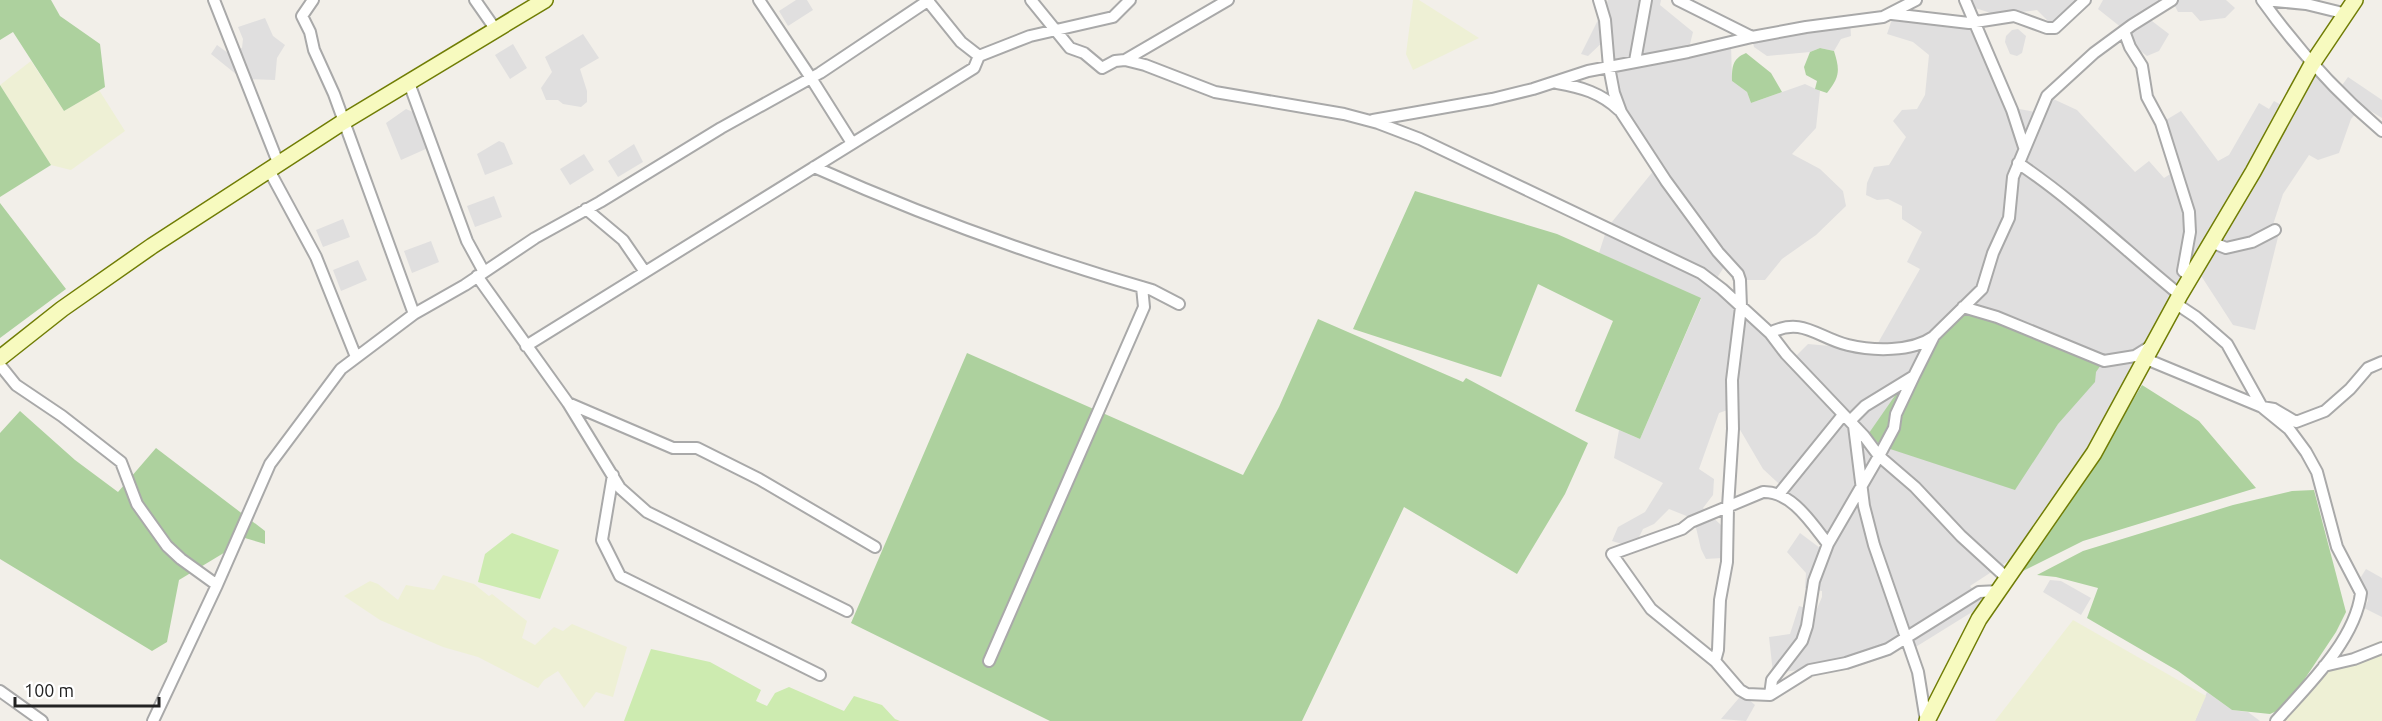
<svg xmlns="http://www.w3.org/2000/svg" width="2382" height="721" font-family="Ubuntu,sans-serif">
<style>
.residential{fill:#e0dfdf}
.farmland{fill:#eef0d5}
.grass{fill:#cdebb0}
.forest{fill:#add19e}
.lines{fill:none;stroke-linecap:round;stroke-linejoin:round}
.street-casing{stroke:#a9a9a9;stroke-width:14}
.secondary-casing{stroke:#707d05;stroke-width:18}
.street{stroke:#fff;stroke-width:10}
.secondary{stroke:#f7fabf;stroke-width:15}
</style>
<rect width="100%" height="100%" fill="#f2efe9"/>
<path class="residential" d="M796,0H807L813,10L788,26L779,11Z
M1608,0H1661L1660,5L1693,32L1688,52L1731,43L1732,81L1747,92L1751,103L1805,84L1820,91L1816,128L1792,154L1820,169L1843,191L1846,206L1816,235L1782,259L1765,280H1747L1724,267L1715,281L1792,360L1808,344L1874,350L1920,269L1907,262L1922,232L1902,219V206L1888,199L1877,200L1866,195L1867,183L1874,167L1889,165L1906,137L1893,121L1902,110L1917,109L1925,95L1929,55L1913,42L1887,34L1893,16L1979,24L2014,108L2041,113L2049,97L2077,110L2135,172L2149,161L2164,178L2175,171L2161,123L2181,111L2218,161L2229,155L2259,103L2269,109L2274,101L2291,110L2314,65L2340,88L2348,77L2382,100V118L2362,106L2351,119L2339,153L2318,160L2309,155L2283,194L2270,234L2278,237L2255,330L2233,325L2196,268L2084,459L2016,556L1970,586L1985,604L1914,648L1910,634L1882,651L1816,668L1773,673L1769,637L1790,634L1799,606L1816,611L1822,597V591L1805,588L1806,573L1787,552L1800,533L1824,551L1814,521L1790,494L1763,469L1739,428V406L1719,413L1699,469L1714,479L1713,495L1703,508L1721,525L1722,558L1706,559L1701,549L1694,519L1669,509L1654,524L1643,529L1636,543L1622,544L1612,541L1618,527L1645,512L1663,483L1614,458L1619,430L1640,439L1701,299L1599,253L1607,228L1659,164L1623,112L1608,37L1588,56L1581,54Z
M1969,0H2083L2053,26L2037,10L1997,15L1972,7Z
M2103,0H2226L2235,8L2225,18L2200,21L2192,12H2178L2173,2L2148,18L2169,34L2159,51L2147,56L2134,46L2127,32L2098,9Z
M265,18L273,36L285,45L277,58L275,80L242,79L211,54L217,45L228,53L242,48L243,39L238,27Z
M1850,21L1851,36L1841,39L1834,51L1820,48L1810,52L1767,56L1754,47L1752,38Z
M2018,29L2026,36L2022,53L2017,56L2010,54L2005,42L2006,36L2012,30Z
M583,34L599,58L580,69L587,91V102L581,107L563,104L558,100H546L541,88L552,72L545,57Z
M513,44L527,68L510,79L495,55Z
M406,109L413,112L428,148L401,160L386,123Z
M499,141L504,143L513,164L485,175L477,154Z
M634,144L643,162L618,177L608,161Z
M584,154L594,170L570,185L560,169Z
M494,196L502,217L475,227L467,206Z
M343,219L350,237L323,247L316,230Z
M431,241L439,262L412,273L404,251Z
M358,260L367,280L341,291L333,270Z
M2366,569L2382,578V617L2364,608L2368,601L2361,577Z
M2050,580L2061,581L2091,598L2081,615L2043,592Z
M2207,692L2232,710L2248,712L2260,721H2195Z
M1739,698H1747L1755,705L1746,721L1721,719Z"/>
<path class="farmland" d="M1413,0H1419L1479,38L1413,70L1406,54Z
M31,61L64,111L99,90L125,131L71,170L51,165L0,85Z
M443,575L474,584L489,596L492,594L527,621L522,638L535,645L554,627L563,631L572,624L627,647L613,697L596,692L584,708L558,671L544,680L538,688L478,657L443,647L380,620L344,596L370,581L378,584L398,600L406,585L434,590Z
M2073,620L2206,696L2195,721H1995Z
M2382,640V721H2283L2332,662Z"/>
<path class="grass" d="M512,533L559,550L540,599L478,582L485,554Z
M651,649L710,662L761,690L756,701L767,706L775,693L789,687L844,711L854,696L882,705L895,719L900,721H624Z"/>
<path class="forest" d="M0,0H51L60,16L100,44L105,87L64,111L13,32L0,40Z
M1820,48L1834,51C1840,70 1840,77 1827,93L1815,89L1817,81L1806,75L1804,67L1810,52Z
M1746,53L1771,73L1782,92L1751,103L1747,92L1732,81C1732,67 1732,59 1746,53Z
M0,85L51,165L0,197Z
M1415,191L1557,234L1701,298L1640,439L1575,411L1613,321L1538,284L1501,377L1353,329Z
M0,203L66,289L0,338Z
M1967,306L2105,359L2096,372L2095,382L2058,424L2015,490L1881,446L1869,433L1935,338Z
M1318,319L1463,382L1466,378L1588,443L1565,494L1517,574L1404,507L1302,721H1050L851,623L967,353L1243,475L1279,407Z
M2142,385L2199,421L2256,488L2083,541L2017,574L2095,462Z
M20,411L75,460L118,492L156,448L265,531V544L238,536L232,548L179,580L167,642L152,651L0,559V433Z
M2314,490L2346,612L2336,632L2286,707L2270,714L2232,710L2178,671L2087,618L2098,588L2056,577L2037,575L2083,551L2233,505L2292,491Z"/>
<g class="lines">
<g class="street-casing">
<path id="street" d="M214,0L279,165
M313,0L302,16L310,32L314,50L334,94L414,314
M475,0L496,30
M759,0L811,78L852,143
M1031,0L1070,48L1084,53L1102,68L1115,61L1125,60L1145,65L1215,92L1344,114L1378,123L1420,139L1701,273L1722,289L1770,333L1786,354L1864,436L1879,456L1915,487L1961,536L2008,579
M1599,0L1605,20L1609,67L1614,93L1621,112L1666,181L1718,252L1738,274L1740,280L1741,307L1732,380L1733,429L1728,507L1727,562L1720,600L1718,650L1715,661L1740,690L1747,694L1770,695L1810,670L1846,663L1888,649L1979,592L1999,591
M1678,0L1752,37
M1965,0L2012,110L2024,147
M2262,0C2297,49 2336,92 2382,131
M2264,0L2306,4L2347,14
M928,1L961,42L979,56L1030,36L1113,17L1130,0
M1892,14L1969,23L2014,16L2047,28H2055L2085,0
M2124,31L2130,47L2142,66L2147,97L2161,123L2189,212L2190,232L2183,271L2191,277
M1125,60L1228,0
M1635,61L1646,0
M409,83L467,241L484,272
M1557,83C1581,87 1601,93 1619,110
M1373,120L1492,99L1533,89L1588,71L1688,52L1752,37L1806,27L1883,17L1916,0
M2018,163C2076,202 2126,251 2180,295
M814,167C924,216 1036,257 1152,290L1179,304
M270,172L316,257L356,357
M586,209L623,240L645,272
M2211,242L2226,248L2252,242L2275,230
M477,276L568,403L673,448H697L759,479L875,547
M2175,303L2196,317L2227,344L2262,407L2289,429L2306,452L2317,472L2337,547L2361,593C2355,641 2307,686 2276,721
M1963,307L1997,317L2104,361L2135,356L2151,346
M1770,333C1802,316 1818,338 1848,345C1873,351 1912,352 1933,337
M526,346L974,68L979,56
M2146,359L2262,407L2274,409L2296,422L2325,411L2350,389L2368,368L2382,362
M0,365L16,385L62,416L121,462L137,504L167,546L181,559L217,585
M568,403L620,488L647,512L847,611
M1850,421L1865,406L1914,376L1934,336L1982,289L1993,253L2009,218L2013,177L2047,96L2094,53L2132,25L2172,0
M1854,426L1864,506L1874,545L1918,672L1926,721
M613,475L602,540L620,576L820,675
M1779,494L1843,415
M989,661L1144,307L1142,287
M1715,661L1651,609L1612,554L1682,529L1691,522L1763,492C1792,491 1812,524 1828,544
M2324,666L2354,659L2382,648
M0,691L42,721
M1770,695L1772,680L1802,641L1807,626L1814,581L1828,544L1879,456L1894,428L1896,414L1914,376
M153,721L217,585L270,464L341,369L414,314L465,285L535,238L600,202L721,128L820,73L929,0"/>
</g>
<g class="secondary-casing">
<path id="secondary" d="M0,358L62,309L152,246L343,122L545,0
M1927,721L1979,619L2094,453L2180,295L2253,172L2312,64L2355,0"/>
</g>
<use href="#street" class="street"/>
<use href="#secondary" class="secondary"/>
</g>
<path d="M15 697v9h144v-9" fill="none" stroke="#222222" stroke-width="3"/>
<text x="24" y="697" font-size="18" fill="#222222" stroke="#ffffff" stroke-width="4.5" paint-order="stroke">100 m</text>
</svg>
